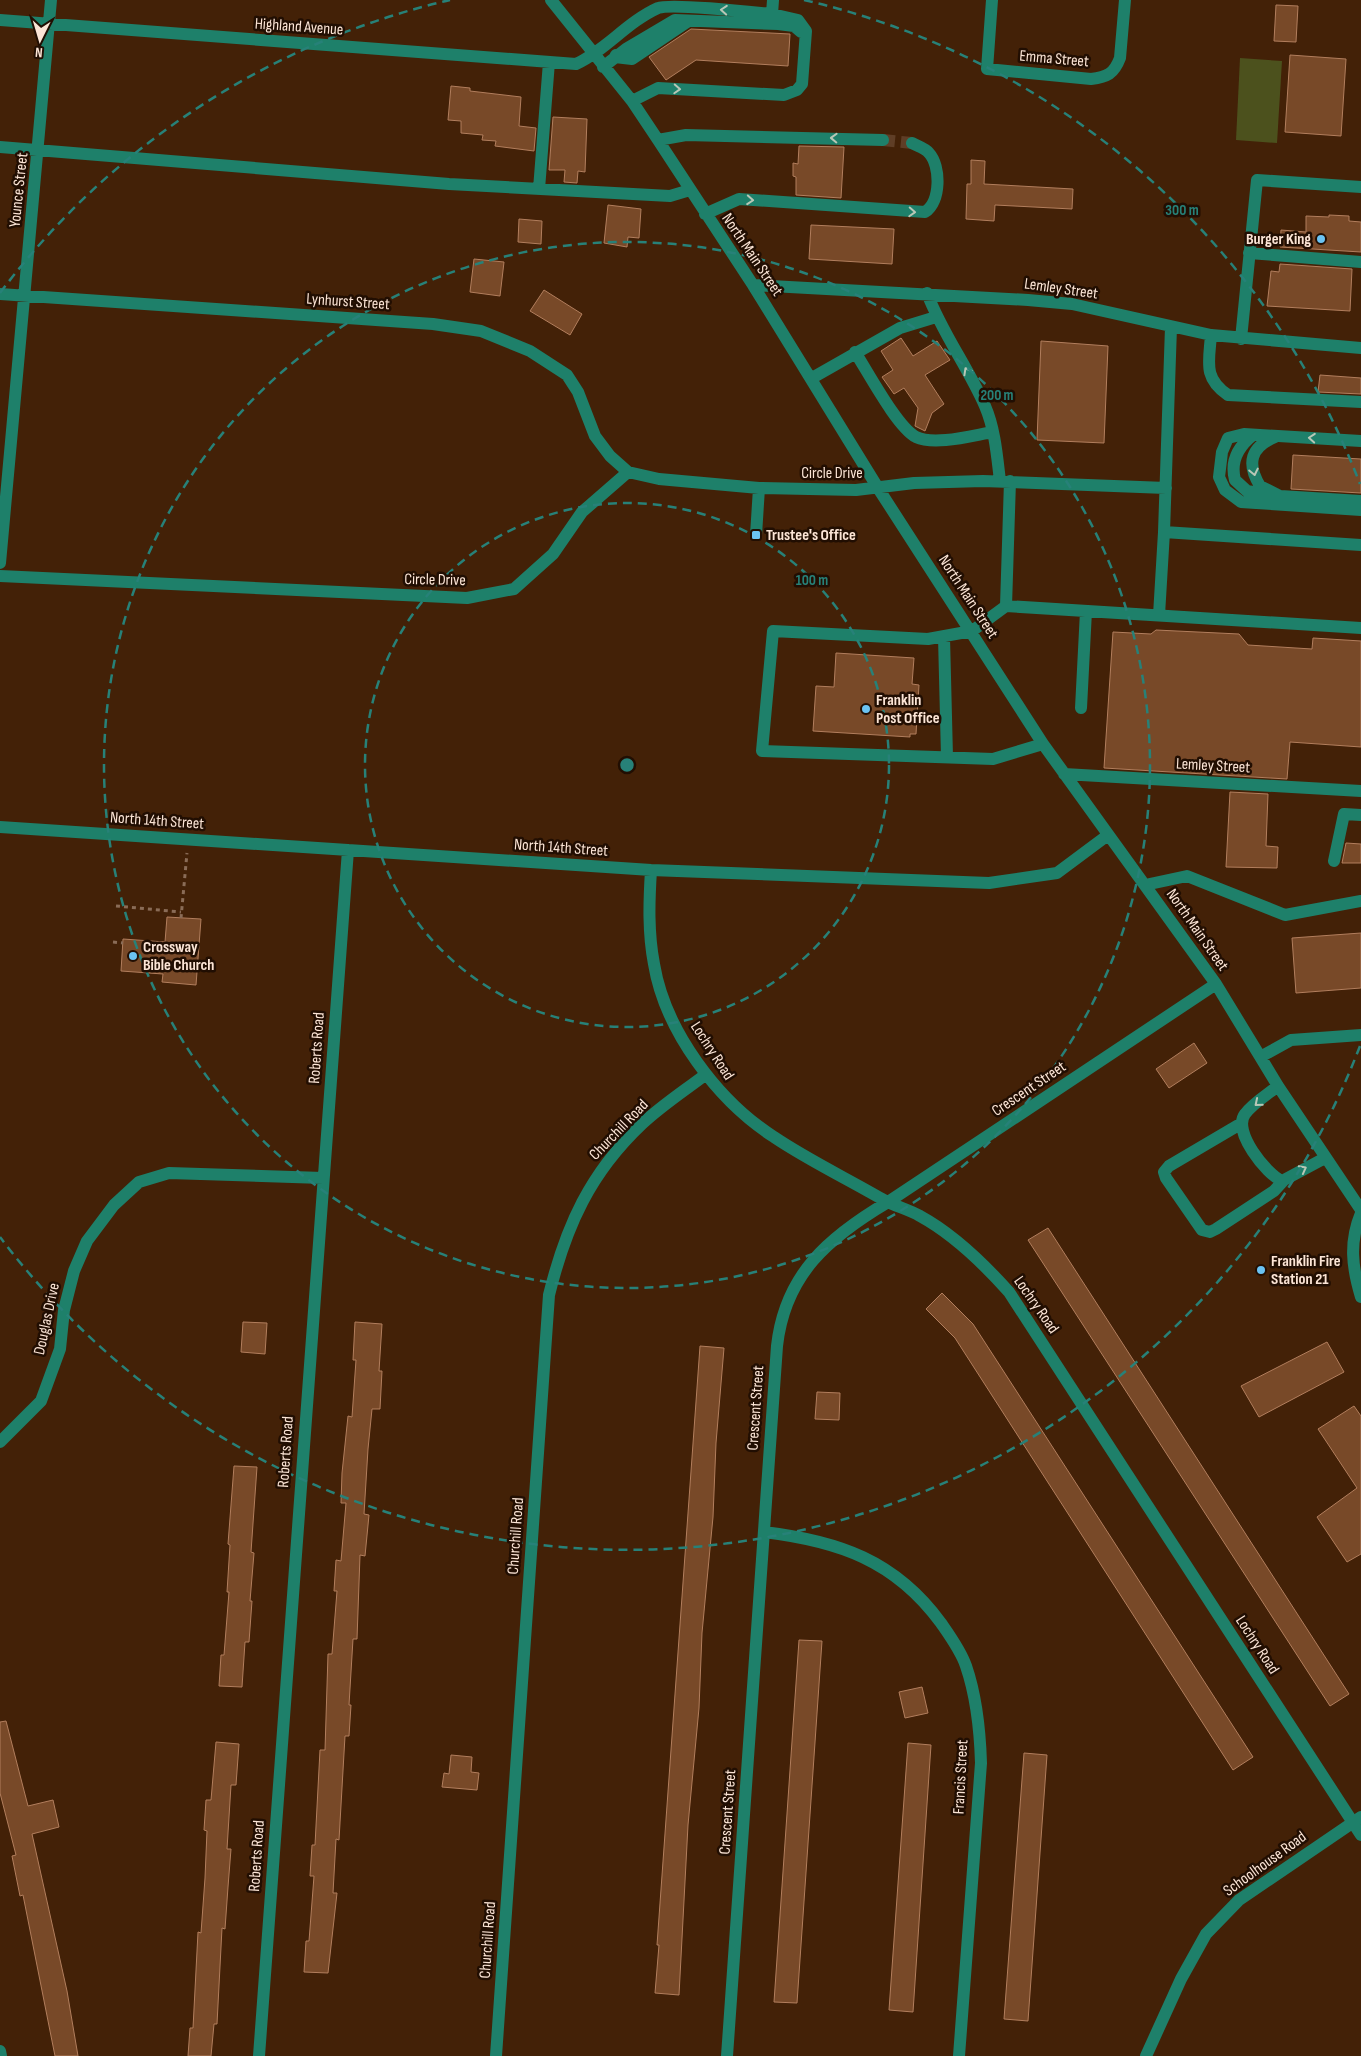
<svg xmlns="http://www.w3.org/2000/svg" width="1361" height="2056" font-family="'Sofia Sans Condensed',sans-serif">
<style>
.green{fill:#4c511d}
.building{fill:#784928;stroke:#b27e5d}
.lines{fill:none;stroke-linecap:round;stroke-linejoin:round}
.minor-tunnel{stroke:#5f3e26;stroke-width:12;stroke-dasharray:12 6;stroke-linecap:butt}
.path{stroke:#8a6c57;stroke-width:3;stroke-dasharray:4 4;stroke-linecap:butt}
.minor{stroke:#1e806a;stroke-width:12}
.oneway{stroke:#b9c7b6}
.ring{fill:none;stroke:#278178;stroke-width:2.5;stroke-dasharray:9 6}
.poi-dot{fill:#6bc3f2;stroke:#210e02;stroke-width:2}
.labels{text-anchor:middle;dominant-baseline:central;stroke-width:5;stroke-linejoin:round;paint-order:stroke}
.street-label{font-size:16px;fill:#fce5d6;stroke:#210e02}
.poi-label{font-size:16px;font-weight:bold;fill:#fce5d6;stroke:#210e02;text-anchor:start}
.centre{fill:#278178;stroke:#210e02;stroke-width:2.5}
.ring-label{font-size:15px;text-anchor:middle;font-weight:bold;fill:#278178;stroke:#210e02;stroke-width:5;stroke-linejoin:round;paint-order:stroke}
</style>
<rect width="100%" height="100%" fill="#432107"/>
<path class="green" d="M1240,58L1282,61L1277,143L1236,140Z"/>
<path class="building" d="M1276,5L1298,6L1296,42L1274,41Z
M691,29L790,34L788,66L696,60L666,80L649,57Z
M1290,55L1346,59L1341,136L1285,132Z
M451,86L470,88V91L521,97L519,126L536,128L534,151L495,146L496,141L482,140L483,135L461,133V121L448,120Z
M553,117L587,119L585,172L578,171L577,183L564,182L565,170H549Z
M799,146L844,147L841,198L796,195V177L793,176V163L798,164Z
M971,160L985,161L984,184L1073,189L1072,209L995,205L994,221L966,219L967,184H971Z
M608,205L641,209L639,238L628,237L627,247L604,243Z
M1329,215L1349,216V221L1361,222V252L1280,247L1281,230L1306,232V216L1329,217Z
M519,219L542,221L541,244L518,242Z
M811,225L894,229L892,264L809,259Z
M474,259L504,262L500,296L470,292Z
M1280,264L1352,269L1350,311L1267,306L1271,271L1279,272Z
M544,290L582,314L570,335L530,311Z
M901,338L913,356L937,341L950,360L925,375L944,404L932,413L925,431L915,426L918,408L904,388L894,394L882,377L893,370L881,351Z
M1041,341L1108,346L1104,443L1037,440Z
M1320,375L1361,378V394L1318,392Z
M1293,455L1361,459V493L1291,489Z
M1156,630L1239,634L1248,645L1312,649L1313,638L1361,641V747L1290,742L1287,779L1104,768L1113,632L1151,634Z
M836,653L914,658L912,684L919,685L916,734H910V737L813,731L816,686L834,687Z
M1230,792L1268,794L1266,846L1278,847L1277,868L1226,867Z
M1346,843L1361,844V863H1342Z
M167,917L201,919L196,985L162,982L163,974L121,971L123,939L165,942Z
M1361,933V988L1296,993L1292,938Z
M1194,1043L1207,1063L1169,1088L1156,1069Z
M1048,1228L1349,1694L1330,1706L1028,1240Z
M942,1293L973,1324L1253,1757L1233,1770L955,1338L926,1309Z
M243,1322L267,1323L265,1354L241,1352Z
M355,1322L382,1324L379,1371H382L380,1409H372L368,1449L364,1514L369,1515L365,1556L360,1555L357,1639H353L349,1705H351L349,1736H345L339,1840L336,1839L333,1893H337L328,1973L304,1972L306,1941H309L314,1876H310L312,1845H315L320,1750H325L328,1654H332L337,1591H334L336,1560L341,1561L346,1503H341L342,1473L348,1416L352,1417L356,1360H353Z
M1327,1342L1344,1372L1259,1417L1241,1386Z
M700,1346L724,1348L716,1443L713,1517L702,1633L699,1708L688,1825L679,1995L655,1993L659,1945H657Z
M817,1392L840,1393L839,1420L815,1419Z
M1354,1406L1361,1416V1554L1347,1562L1317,1517L1357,1488L1318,1429Z
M234,1466L257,1467L251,1552L254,1553L250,1601H252L249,1642H245L242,1687L219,1686L221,1655H224L229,1592H227L230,1545L228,1544Z
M799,1640L822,1641L797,2003L774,2002Z
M922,1687L928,1713L905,1718L899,1692Z
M6,1721L28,1806L53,1800L59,1827L32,1834L67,1991L78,2056H55L23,1895L20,1896L12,1856L16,1855L0,1793V1722Z
M216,1742L239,1744L236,1785H231L227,1849H231L228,1887L225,1929L222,1928L217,2024H214L211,2056H188L190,2028H193L198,1932L201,1933L205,1878L207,1831L204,1830L206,1800H211Z
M908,1743L931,1745L913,2012L889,2010Z
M1024,1753L1047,1755L1028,2021L1004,2019Z
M451,1755L472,1757L471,1772L479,1773L477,1790L442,1787L444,1773L449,1774Z"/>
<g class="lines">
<path class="minor-tunnel" d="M883,140L912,143"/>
<path class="path" d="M116,906L181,912
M181,918L187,853
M113,942L123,943"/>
<path class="minor" d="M551,0L632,101L658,140L753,285L878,488L1043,744L1216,984L1278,1086L1361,1210
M992,0L987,69L1091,79C1107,77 1114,74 1120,58L1125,0
M0,20L576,64C606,50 627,22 658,8C671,3 752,12 772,14
M616,55L615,57L632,59L687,22
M603,67L626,49L675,20L778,24L794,26L801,32
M632,101L658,88L784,95L797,90L802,84L806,31L798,20L772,14L773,0
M658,140L686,135L883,140
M0,147L449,184L670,196L690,190
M539,189L549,62
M705,214L739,199L925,212C941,202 941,166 929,153C925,148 917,146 912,143
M1249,253L1361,262
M753,285L1028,300L1072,304L1211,335L1361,348
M927,293C942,333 968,367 985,406C995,429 997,456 1000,481
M0,294L433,324L481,331L530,351L567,375L578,392L595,436L610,456L628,472L659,479L759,488L856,490L914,483L983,481L1166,488
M1171,327L1164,532L1361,545
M1211,335C1209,362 1203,378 1228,395L1361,402
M1241,339L1257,180L1361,187
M855,352C868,372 897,427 916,437C935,446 974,435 993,432
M812,378L900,328L936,317
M1253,435C1239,446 1230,461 1235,480L1247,491L1272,495
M1275,437C1251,447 1246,463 1260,486L1280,496L1361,501
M1361,441L1244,434L1228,438L1222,452L1219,477L1225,490L1241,502L1361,510
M756,535L759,488
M0,563L51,0
M0,576L467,598L514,589L553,554L582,512L628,472
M1006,606L1010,481
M1159,615L1164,532
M944,637L947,757
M1081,708L1086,611
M1043,744L993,759L762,751L773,631L928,639L972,631L1006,606L1361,628
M1064,774L1361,791
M0,827L651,870L989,883L1057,873L1108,835
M1334,861L1344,814L1361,815
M651,870C649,902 648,933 654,964C665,1031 718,1101 774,1137C808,1160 846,1178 882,1199C894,1206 908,1209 920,1216C953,1234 984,1264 1009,1292L1361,1835
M1145,885L1187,876L1285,915L1361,901
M1262,1056L1291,1040L1361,1035
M1278,1086C1268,1094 1253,1103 1245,1114C1232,1131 1266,1174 1282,1181
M1242,1123L1169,1166L1164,1172L1166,1178L1202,1230L1210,1232L1216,1229L1274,1191L1284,1180L1325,1158
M1361,1213C1349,1242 1352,1267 1361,1297
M0,1442L41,1401L60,1349L64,1310L74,1271L87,1241L114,1205L139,1182L169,1173L323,1178
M764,1532C838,1541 895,1560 941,1623C950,1636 961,1651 966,1666C977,1698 980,1730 981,1763L959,2056
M0,2051L1,2056
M259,2056L348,850
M496,2056L549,1295C566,1226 590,1173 642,1124C661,1106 684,1091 705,1075
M727,2056L777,1346C785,1274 829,1237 888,1202L1216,984
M1146,2056L1181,1979L1206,1934L1239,1900L1361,1817"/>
</g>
<defs><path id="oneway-chevron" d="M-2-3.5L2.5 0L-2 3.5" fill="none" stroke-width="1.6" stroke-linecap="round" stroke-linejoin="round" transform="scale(1.25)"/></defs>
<g class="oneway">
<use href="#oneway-chevron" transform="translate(724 10) rotate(-176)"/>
<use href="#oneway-chevron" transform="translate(677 89) rotate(3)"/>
<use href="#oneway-chevron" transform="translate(834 138) rotate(-178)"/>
<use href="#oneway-chevron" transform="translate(750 200) rotate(4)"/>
<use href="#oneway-chevron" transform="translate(912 212) rotate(3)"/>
<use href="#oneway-chevron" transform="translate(967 371) rotate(-119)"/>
<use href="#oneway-chevron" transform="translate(1312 438) rotate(-176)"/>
<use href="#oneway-chevron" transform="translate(1254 472) rotate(78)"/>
<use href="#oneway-chevron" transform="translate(1258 1103) rotate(140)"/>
<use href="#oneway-chevron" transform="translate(1303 1169) rotate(-28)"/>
</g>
<g class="ring">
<circle cx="627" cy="765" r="262"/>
<circle cx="627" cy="765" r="523"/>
<path d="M1360 1046A785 785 0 0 1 0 1237M0 293A785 785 0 0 1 450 0M804 0A785 785 0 0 1 1360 484"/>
</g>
<g class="poi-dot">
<circle cx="1321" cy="239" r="5"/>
<rect x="751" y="530" width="10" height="10" rx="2.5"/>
<circle cx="866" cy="709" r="5"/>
<circle cx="133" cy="956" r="5"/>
<circle cx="1261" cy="1270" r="5"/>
</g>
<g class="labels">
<g class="street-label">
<text transform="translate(299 27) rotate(4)">Highland Avenue</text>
<text transform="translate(1054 59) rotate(5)">Emma Street</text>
<text transform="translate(19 190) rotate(-84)">Younce Street</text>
<text transform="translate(752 255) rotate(56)">North Main Street</text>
<text transform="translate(1061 289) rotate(8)">Lemley Street</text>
<text transform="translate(348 302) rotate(4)">Lynhurst Street</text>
<text x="832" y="473">Circle Drive</text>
<text transform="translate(435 580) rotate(1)">Circle Drive</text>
<text transform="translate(968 597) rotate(57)">North Main Street</text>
<text transform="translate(1213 766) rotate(3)">Lemley Street</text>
<text transform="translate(157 821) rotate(4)">North 14th Street</text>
<text transform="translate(561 848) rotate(4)">North 14th Street</text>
<text transform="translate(1197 930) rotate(55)">North Main Street</text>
<text transform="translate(317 1048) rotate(-86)">Roberts Road</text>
<text transform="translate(712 1051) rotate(57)">Lochry Road</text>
<text transform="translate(1029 1089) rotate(-34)">Crescent Street</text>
<text transform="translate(619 1130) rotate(-46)">Churchill Road</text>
<text transform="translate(1036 1305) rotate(55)">Lochry Road</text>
<text transform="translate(47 1319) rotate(-78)">Douglas Drive</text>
<text transform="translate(756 1408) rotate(-86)">Crescent Street</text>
<text transform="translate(286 1452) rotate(-86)">Roberts Road</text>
<text transform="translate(516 1536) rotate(-86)">Churchill Road</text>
<text transform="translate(1257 1645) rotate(57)">Lochry Road</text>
<text transform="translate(961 1777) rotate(-87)">Francis Street</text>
<text transform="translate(728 1812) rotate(-86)">Crescent Street</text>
<text transform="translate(257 1856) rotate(-86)">Roberts Road</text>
<text transform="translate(1265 1864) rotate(-36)">Schoolhouse Road</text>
<text transform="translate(488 1940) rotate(-86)">Churchill Road</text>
</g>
<g class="poi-label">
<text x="1311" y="239" text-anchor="end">Burger King</text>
<text x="766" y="535">Trustee's Office</text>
<text x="876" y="700">Franklin<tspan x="876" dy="18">Post Office</tspan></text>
<text x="143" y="947">Crossway<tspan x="143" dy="18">Bible Church</tspan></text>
<text x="1271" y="1261">Franklin Fire<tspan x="1271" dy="18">Station 21</tspan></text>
</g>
</g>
<circle cx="627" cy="765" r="8" class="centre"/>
<g class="ring-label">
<text x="1182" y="215">300 m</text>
<text x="997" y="400">200 m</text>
<text x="812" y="585">100 m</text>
</g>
<g transform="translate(40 40) rotate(185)" stroke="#210e02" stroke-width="4" paint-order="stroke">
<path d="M0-4L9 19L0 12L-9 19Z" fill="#fce5d6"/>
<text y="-8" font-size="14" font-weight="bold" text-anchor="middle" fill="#fce5d6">N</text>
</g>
</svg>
